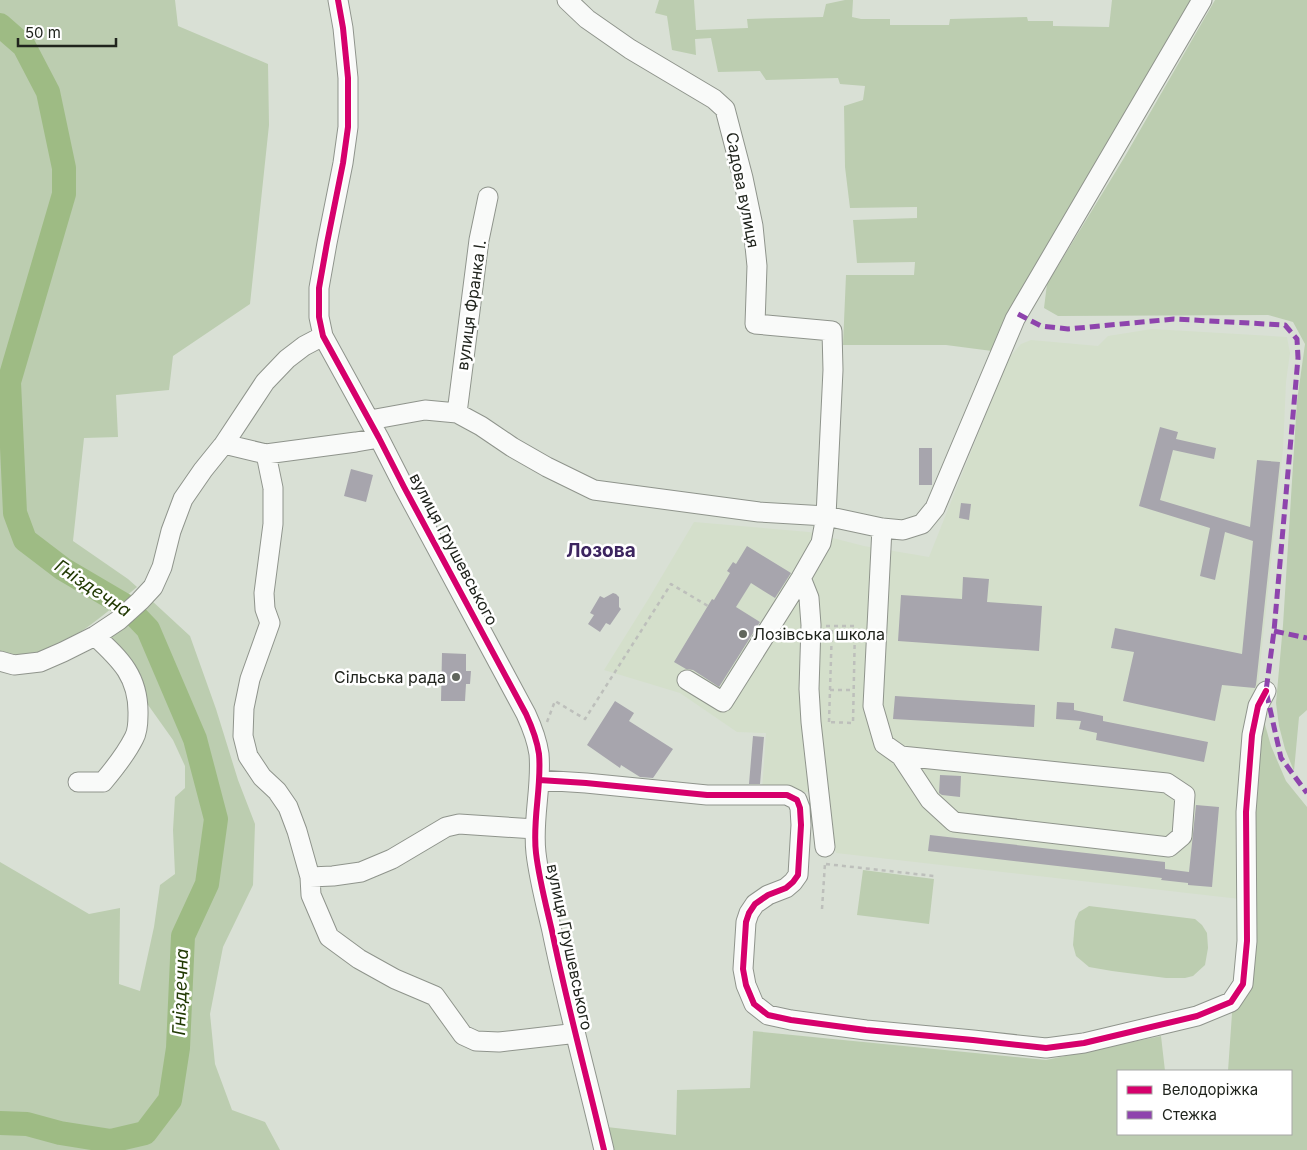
<svg xmlns="http://www.w3.org/2000/svg" width="1307" height="1150" font-family="Inter,sans-serif">
<style>
.built{fill:#d4dfcb}
.green{fill:#bccdb0}
.lines{fill:none;stroke-linecap:round;stroke-linejoin:round}
.river{stroke:#9ebb84;stroke-width:24}
.building{fill:#a7a5ad}
.minor-casing{stroke:#8f948c;stroke-width:21}
.path{stroke:#bdbfbb;stroke-width:2.5;stroke-dasharray:4 4;stroke-linecap:butt}
.minor{stroke:#f9faf9;stroke-width:19}
.quiet{stroke:#8e44ad;stroke-width:5;stroke-dasharray:10 5;stroke-linecap:butt}
.cycleway-casing{stroke:#fff;stroke-width:9}
.cycleway{stroke:#d6006c;stroke-width:6}
.poi-dot{fill:#61665d;stroke:#fff;stroke-width:2}
.labels{text-anchor:middle;dominant-baseline:central;stroke-width:5;stroke-linejoin:round;paint-order:stroke}
.street-label{font-size:16px;fill:#20241d;stroke:#fff}
.poi-label{font-size:16px;fill:#20241d;stroke:#fff;text-anchor:start}
.water-label{font-size:18px;font-style:italic;fill:#223a04;stroke:#fff}
.quarter-label{font-size:19px;font-weight:bold;fill:#3c255f;stroke:#fff}
</style>
<rect width="100%" height="100%" fill="#d9e0d5"/>
<path class="built" d="M1152,329L1287,337L1290,353L1286,382L1283,449L1257,694L1240,899L836,853L831,838L828,793L762,790L766,733L737,732L680,693L604,670L649,598L694,522L809,532L864,546L929,557L1008,359L1021,344L1031,340L1098,346L1108,336Z"/>
<path class="green" d="M0,0H175L178,26L268,64L269,125L250,304L173,356L169,390L116,395L118,437L84,438L73,541L128,579L137,587C104,614 46,670 0,654Z
M659,0H694L696,30L748,28L747,19L823,17L826,4L845,0H853L852,17L861,19H890V25H949L950,19L1027,17L1028,21H1053V26L1109,27L1112,0H1194L992,351L946,345H843L846,275H914L915,262L857,263L853,220L917,218V207L850,208L845,167L844,106L863,100L865,86L840,84L838,78L766,80L760,71L718,72L711,38L695,39L696,55L672,50L667,16L655,13Z
M1215,0H1307V710L1299,717L1294,771L1285,749L1279,726L1276,703L1283,625L1297,401L1305,344L1293,322L1268,315L1058,316L1044,308L1047,284L1124,158Z
M151,600L190,636L216,709L238,780L255,824L253,885L223,947L210,1014L215,1064L232,1110L265,1122L280,1150H0V862L89,914L120,908L119,984L140,991L154,927L160,885L175,874L173,830L175,797L185,788V766L173,740L146,702L141,676L126,660L110,637C129,624 137,618 151,600Z
M1262,714L1271,746L1286,781L1307,807V1150H613L607,1127L676,1135L677,1090L750,1088L753,1031L1046,1060L1161,1036L1165,1071H1118V1134H1291V1071H1228L1240,899Z
M863,870L934,879L929,924L857,915Z
M1089,906L1195,919L1202,925L1207,933L1208,948L1205,965L1193,976L1185,978H1166L1112,971L1089,967L1076,956L1073,945L1075,921L1079,912Z"/>
<g class="lines">
<path class="river" d="M0,25L24,46L48,92L64,168V194L9,382L15,513L25,540L63,569L126,606L148,629L195,739L216,819L207,884L183,936L178,1048L170,1100L145,1133L111,1141L60,1133L27,1124L0,1123"/>
</g>
<path class="building" d="M1160,427L1178,432L1176,439L1216,448L1214,459L1173,450L1160,500L1250,527L1257,460L1280,462L1256,685L1255,688L1222,685L1215,721L1123,701L1134,652L1111,648L1115,628L1242,654L1253,541L1225,532L1215,580L1200,576L1210,528L1139,506Z
M919,448H932V485H919Z
M351,469L373,475L366,502L344,496Z
M961,503L971,504L969,520L959,518Z
M747,546L791,573L775,598L751,583L736,607L760,622L719,687L693,670L686,669L674,662L712,599L714,600L730,573L727,571L733,562L736,564Z
M963,577L989,579L987,602L1042,606L1039,651L898,641L901,595L962,599Z
M613,593L616,594L619,597V607L621,609L610,625L606,623L600,632L588,624L594,615L590,613L600,596L604,598Z
M442,653L466,654V671H471L470,684H466L465,701H441Z
M895,696L1035,705L1034,727L893,719Z
M615,701L634,713L629,721L673,749L653,778L640,777L621,765L620,768L587,745Z
M1057,702L1074,703V710L1103,716V721L1208,742L1204,762L1096,740L1097,733L1079,729L1081,721L1056,719Z
M753,736L764,737L760,784H749Z
M940,775L961,776L960,797L942,795L939,793Z
M1196,805L1219,807L1212,887L1188,885V883L1161,880L1162,878L928,851L930,835L1165,862V869L1189,872Z"/>
<g class="lines">
<g class="minor-casing">
<path id="minor" d="M338,0L343,28L348,78V127L343,163L327,243L319,288V317L323,336L379,438L404,487L526,714C532,727 537,740 539,754C542,787 532,820 536,853C539,879 546,905 552,931C567,1005 587,1077 604,1150
M567,0L587,19L630,49L714,99L725,109L743,178L753,226L757,266L755,324L832,331L833,370L826,516L821,543L801,578L723,702L687,680
M457,413L479,240L488,197
M370,420L425,410L457,413L481,426L512,447L547,467L594,490L759,512L826,516L882,528L903,530L922,524L935,508L1015,319L1202,0
M224,444L266,454L273,488V524L264,593L265,609L270,623L250,679L244,708L243,736L248,756L262,777L277,791L288,807L297,831L310,877L311,895L329,937L359,959L395,979L435,996L463,1035L476,1041L499,1042L569,1034H575
M266,454L356,442L379,438
M882,528L873,706L884,744L901,756L1167,783L1185,795L1182,836L1169,847L954,822L930,800L901,756
M801,578L809,598L811,625L809,689L811,722L825,847
M0,661L14,665L40,662L63,652L95,636L119,620L140,601L153,587L162,567L171,531L183,499L203,470L224,444L265,382L287,359L304,346L323,336
M539,780L586,783L707,795H787L797,800L800,808L801,825L798,875L793,882L786,888L768,895L755,904L749,913L746,922L743,969L746,985L754,1004L768,1015L791,1020L866,1030L973,1040L1046,1048L1084,1043L1197,1016L1231,1002L1243,984L1247,941L1246,812L1252,735L1258,706L1266,691
M78,782H103C114,769 126,754 134,738C138,731 138,722 138,715C139,677 121,660 95,636
M310,877L333,876L361,872L392,859L446,827L459,824L535,829"/>
</g>
<path class="path" d="M826,626H855L853,723L827,722
M830,690H854
M547,722L555,701L585,719L671,584L708,606
M829,722L832,626
M826,864L934,876
M822,909L825,863"/>
<use href="#minor" class="minor"/>
<path class="quiet" d="M1018,314L1041,326L1068,329L1174,319L1285,325L1297,339L1298,358L1274,631L1266,691L1281,758L1307,793
M1274,631L1307,638"/>
<g class="cycleway-casing">
<path id="cycleway" d="M338,0L343,28L348,78V127L343,163L327,243L319,288V317L323,336L379,438L404,487L526,714C532,727 537,740 539,754C542,787 532,820 536,853C539,879 546,905 552,931C567,1005 587,1077 604,1150
M539,780L586,783L707,795H787L797,800L800,808L801,825L798,875L793,882L786,888L768,895L755,904L749,913L746,922L743,969L746,985L754,1004L768,1015L791,1020L866,1030L973,1040L1046,1048L1084,1043L1197,1016L1231,1002L1243,984L1247,941L1246,812L1252,735L1258,706L1266,691"/>
</g>
<use href="#cycleway" class="cycleway"/>
</g>
<g class="poi-dot">
<circle cx="743" cy="634" r="5"/>
<circle cx="456" cy="677" r="5"/>
</g>
<g class="labels">
<g class="street-label">
<text transform="translate(743 190) rotate(79)">Садова вулиця</text>
<text transform="translate(471 305) rotate(-82)">вулиця Франка І.</text>
<text transform="translate(454 549) rotate(62)">вулиця Грушевського</text>
<text transform="translate(570 947) rotate(78)">вулиця Грушевського</text>
</g>
<g class="poi-label">
<text x="753" y="634">Лозівська школа</text>
<text x="446" y="677" text-anchor="end">Сільська рада</text>
</g>
<g class="water-label">
<text transform="translate(93 588) rotate(34)">Гніздечна</text>
<text transform="translate(180 992) rotate(-88)">Гніздечна</text>
</g>
<g class="quarter-label">
<text x="601" y="550">Лозова</text>
</g>
</g>
<rect x="1117" y="1070" width="175" height="65" fill="#ffffff" stroke="#a6a7a5"/>
<rect x="1127" y="1086" width="25" height="8" fill="#d6006c" stroke="#a6a7a5"/>
<text x="1162" y="1095" font-size="15" fill="#20241d">Велодоріжка</text>
<rect x="1127" y="1111" width="25" height="8" fill="#8e44ad" stroke="#a6a7a5"/>
<text x="1162" y="1120" font-size="15" fill="#20241d">Стежка</text>
<path d="M18 38v8h98v-8" fill="none" stroke="#20241d" stroke-width="2.5"/>
<text x="25" y="38" font-size="15" fill="#20241d" stroke="#ffffff" stroke-width="4" paint-order="stroke">50 m</text>
</svg>
